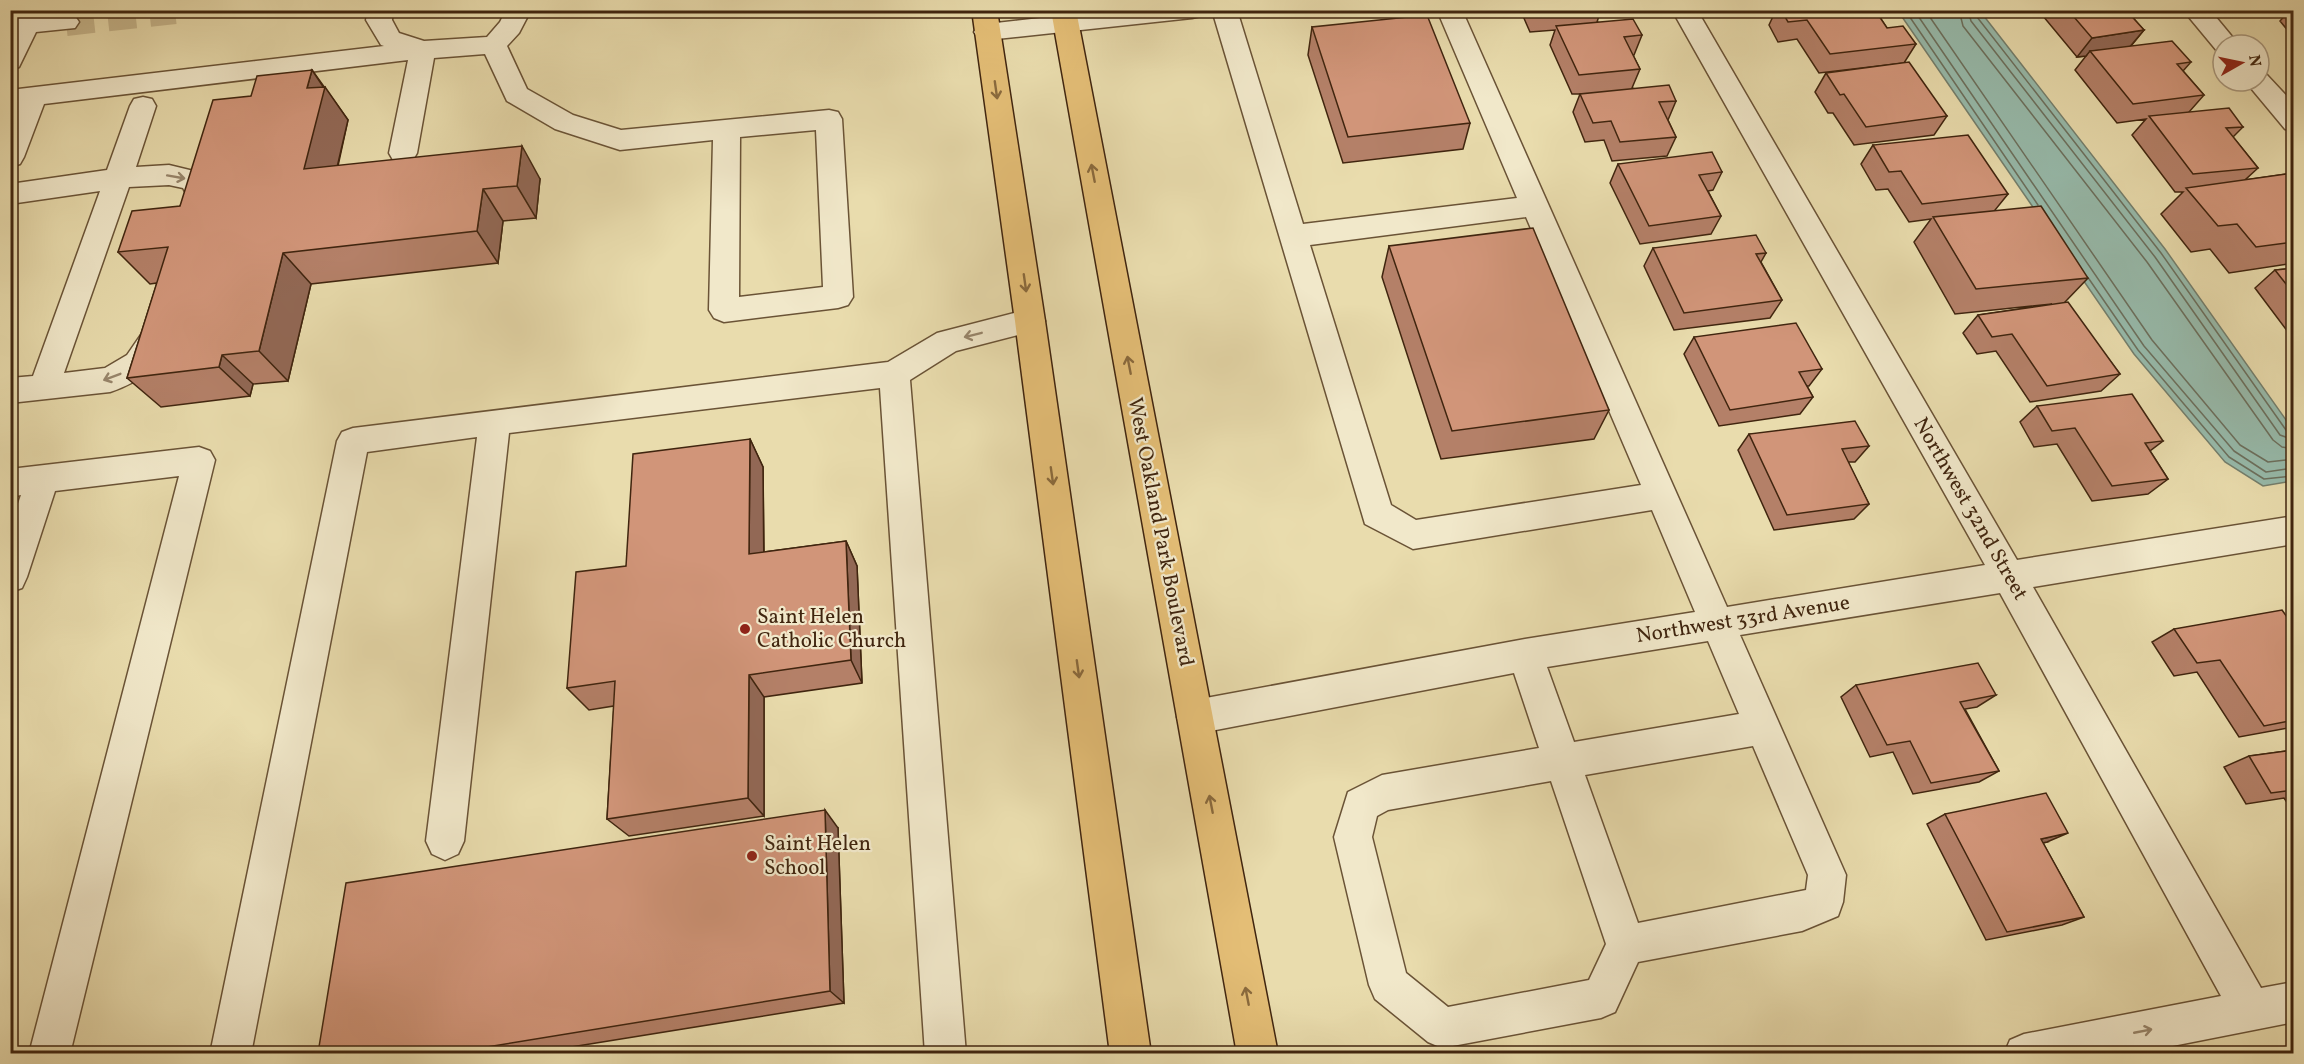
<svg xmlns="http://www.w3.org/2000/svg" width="2304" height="1064" font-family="Vollkorn,serif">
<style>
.water{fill:#97bbac;stroke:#747f6d;stroke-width:1.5}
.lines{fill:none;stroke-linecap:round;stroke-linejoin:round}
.shore{stroke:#6c705e;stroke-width:1.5}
.minor-tunnel{stroke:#c7b78d;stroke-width:28;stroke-dasharray:28 14;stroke-linecap:butt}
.minor-casing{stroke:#6a5336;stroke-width:3}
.major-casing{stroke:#40250f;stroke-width:3}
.minor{fill:#f1e8ca;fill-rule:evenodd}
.major{fill:#e4be76;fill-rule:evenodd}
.wall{fill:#b48068;stroke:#40250f;stroke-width:1.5}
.shaded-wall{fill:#926855;stroke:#40250f;stroke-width:1.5}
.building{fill:#d19579;stroke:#40250f;stroke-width:1.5}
.oneway{stroke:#8a6a3d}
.oneway2{stroke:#98866c}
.poi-dot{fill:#8f2418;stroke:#f1e8ca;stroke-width:2}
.labels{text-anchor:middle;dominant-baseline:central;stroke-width:4.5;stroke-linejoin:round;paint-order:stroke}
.street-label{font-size:21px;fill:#40250f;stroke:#f1e8ca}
.poi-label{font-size:21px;fill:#40250f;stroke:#f1e8ca;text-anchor:start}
</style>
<rect width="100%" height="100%" fill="#e9dcad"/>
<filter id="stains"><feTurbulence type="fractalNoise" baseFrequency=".00333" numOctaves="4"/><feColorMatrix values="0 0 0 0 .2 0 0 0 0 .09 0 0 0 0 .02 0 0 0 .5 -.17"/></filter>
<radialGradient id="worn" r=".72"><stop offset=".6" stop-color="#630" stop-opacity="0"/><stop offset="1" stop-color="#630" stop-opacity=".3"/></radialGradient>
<path class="water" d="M1898,11H1980L2165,249L2291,427L2294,432L2293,481L2263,486L2225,462L2134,354Z"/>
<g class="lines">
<path class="shore" d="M1905,10L2038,205
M1914,10L2144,346L2234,451L2266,472L2294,468
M1925,10L2152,340L2240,445L2268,462L2294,459
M1959,10L1963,26L2147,262L2273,440L2282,447L2294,449
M1968,10L1971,21L2155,257L2280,435L2294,440
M1976,10L1977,17L2161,253L2286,430L2294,433
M2089,279L2138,350L2229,457L2264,479L2294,476"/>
<path class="minor-tunnel" d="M66,22L175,10"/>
<g class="minor-casing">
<path id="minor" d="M21,10H46L44,15L66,14L75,16L79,22L75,28L36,32L19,67L10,70V18L18,17Z
M368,10H393L392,20L399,33L424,41L487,37L500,22L506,10H531L519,33L507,46L527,89L573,115L621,130L829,110L838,112L842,119L853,297L848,305L838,308L724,322L714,318L709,310L713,140L620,150L555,129L507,101L485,54L434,58L417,153L413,160L403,163L393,160L389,153L408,60L44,104L24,157L20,164L10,167V122L16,107L10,108V90L384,46L381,45L366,20ZM816,130L823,287L739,297L740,137Z
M1110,10H1204L1201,16L1192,18L987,40L978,38L974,32L978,26L987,24Z
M1212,10H1237L1303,224L1517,198L1437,10H1462L1727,607L1985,565L1672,10H1697L2017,560L2294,516V544L2033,587L2261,988L2294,982V1022L2132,1054H2004L2010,1040L2024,1034L2221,996L2000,593L1740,635L1846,875L1843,902L1838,916L1802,931L1638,962L1615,1012L1601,1018L1442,1048L1428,1042L1375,999L1369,985L1334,837L1348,792L1382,775L1539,748L1514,673L1195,734L1182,729L1177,717L1182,705L1195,700L1525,639L1695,612L1652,510L1413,549L1365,524ZM1526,217L1641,485L1416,520L1391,505L1310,245ZM1708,641L1739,714L1574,742L1547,667ZM1753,746L1808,875L1806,890L1638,923L1585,775ZM1551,781L1606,944L1589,980L1448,1007L1406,973L1372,837L1377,816L1388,810Z
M2183,10H2210L2239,45H2223V53L2217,51Z
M2259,72L2267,75L2294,104V131L2285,129L2245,81H2259Z
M143,97L152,99L156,106L136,167L169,165L202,173L215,195L204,224L194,227L184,224L180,217L187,195L183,188L169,185L129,187L64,373L105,368L127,355L147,326L158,322L169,326L173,334C157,365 144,381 110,392L10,403V378L33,376L100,191L10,204V184L107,170L130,106L134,99Z
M1030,309L1041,313L1045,321L1041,329L956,351L910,380L966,1054H925L880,388L509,433L464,841L458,854L445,860L432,854L426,841L477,437L367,452L251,1054H210L337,441L342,432L353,428L888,362L937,333Z
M199,447L210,451L215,460L70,1054H29L179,476L55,491L27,577L22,588L10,592V527L21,495L10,497V469Z"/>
</g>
<g class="major-casing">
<path id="major" d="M972,10H997L1045,321L1151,1054H1110L1015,321Z
M1051,10H1076L1278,1054H1237Z"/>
</g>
<use href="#minor" class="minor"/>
<use href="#major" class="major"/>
</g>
<path class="wall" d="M1524,10H1601L1597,22L1642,35L1634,55H1633L1640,69L1632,88L1676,101L1668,120L1676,137L1667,156L1612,161L1604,140L1585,142L1573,112L1580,94H1572L1550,45L1555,30L1530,32L1523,16Z
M1776,10H1875L1887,28L1916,44L1904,63L1819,73L1797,39L1778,42L1769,25Z
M2038,10H2126L2144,30L2131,46L2191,62L2183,71L2204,95L2189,112L2243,127L2233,137L2258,168L2245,180L2294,173V263L2229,273L2210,249L2191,252L2161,214L2183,192H2175L2132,135L2146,119L2117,123L2075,70L2086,56L2077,57Z
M2290,10H2294V38L2280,21Z
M1312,27L1470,123L1463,149L1343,163L1308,55Z
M312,70L348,120L338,166L540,179L536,218L503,221L498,263L311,284L288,381L253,384L250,396L161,407L127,378L157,283L150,284L118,252L180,206L251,96Z
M1826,73L1947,116L1934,135L1854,145L1833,113H1828L1815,92Z
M1873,145L2008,194L1995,210L2088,278L2065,302L2120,374L2101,391L2030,402L1996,351L1977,354L1963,333L1978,315L2052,304L1955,314L1914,242L1931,219L1909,222L1888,189L1876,190L1861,164Z
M1618,164L1722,172L1713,190L1708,191L1721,216L1711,234L1640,244L1610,183Z
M1389,246L1609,410L1594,439L1441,459L1382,277Z
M1653,248L1766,253L1761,262L1782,300L1770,318L1674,330L1644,266Z
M2294,268V340L2255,288L2275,270Z
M1694,337L1822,369L1809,386H1807L1813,397L1800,414L1719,426L1684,354Z
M2037,406L2163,441L2150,451L2168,479L2148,494L2092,501L2057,444L2034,447L2020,422Z
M1749,434L1869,446L1855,462H1848L1869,504L1854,519L1774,530L1738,450Z
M750,439L763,467L764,552L846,541L857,566L862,683L764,697V816L629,836L607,819L614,706L589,710L567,688L626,566Z
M2294,627V727L2239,737L2197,672L2174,676L2152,642L2174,629Z
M1856,685L1996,695L1977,707L1965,709L1999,771L1979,782L1913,794L1893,752L1870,757L1841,697Z
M2294,750V813L2284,798L2246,804L2224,767L2249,756Z
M1945,814L2047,842L2043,843L2084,917L2062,925L1986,940L1927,824Z
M838,828L844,1003L534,1053H318Z"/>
<path class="shaded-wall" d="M2144,30L2128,49L2090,51L2086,56L2077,57L2092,38Z
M312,70L324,88L325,87L348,120L329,202L304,169L307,88Z
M522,146L540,179L536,218L517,186Z
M483,189L503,221L498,263L477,231Z
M283,253L311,284L288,381L259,351Z
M222,355L253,384L250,396L219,367Z
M750,439L763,467L764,579L749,554Z
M846,541L857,566L862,683L851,660Z
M749,675L764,697V816L748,798Z
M825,810L838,828L844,1003L830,991Z
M2068,833L2047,842L2020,848L2041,839Z"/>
<path class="building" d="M1534,10H1562L1536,13Z
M1781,10H1875L1887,28L1903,26L1916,44L1830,54L1807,20L1788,22Z
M2068,10H2126L2144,30L2092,38Z
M1427,15L1470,123L1348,137L1312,27Z
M1633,19L1642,35L1624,37L1640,69L1579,75L1556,26Z
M2172,41L2191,62L2177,64L2204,95L2133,104L2090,51Z
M1909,62L1947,116L1866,127L1844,94L1840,95L1826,73Z
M312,70L307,88L325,87L304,169L522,146L517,186L483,189L477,231L283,253L259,351L222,355L219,367L127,378L168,247L118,252L132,211L180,206L213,100L251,96L257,76Z
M1669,85L1676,101L1659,102L1676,137L1620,142L1611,121L1593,123L1580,94Z
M2229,108L2243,127L2226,128L2258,168L2193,174L2149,116Z
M1968,135L2008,194L1922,204L1901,171L1889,172L1873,145Z
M1712,152L1722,172L1699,175L1721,216L1649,226L1618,164Z
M2294,173V242L2256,247L2237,224L2218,226L2186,188Z
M2041,206L2088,278L1976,289L1933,217Z
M1533,228L1609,410L1452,431L1389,246Z
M1756,235L1766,253L1756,254L1782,300L1684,313L1653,248Z
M2294,268V294L2275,270Z
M2068,302L2120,374L2047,386L2012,334L1992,337L1978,315Z
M1796,323L1822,369L1799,372L1813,397L1730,410L1694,337Z
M2132,394L2163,441L2145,443L2168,479L2112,486L2075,428L2052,431L2037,406Z
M1855,421L1869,446L1842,449L1869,504L1787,515L1749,434Z
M750,439L749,554L846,541L851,660L749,675L748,798L607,819L615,681L567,688L576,572L626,566L633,454Z
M2282,610L2294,627V720L2264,726L2220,660L2197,663L2174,629Z
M1978,663L1996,695L1960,702L1999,771L1931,783L1910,741L1887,745L1856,685Z
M2294,750V790L2271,793L2249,756Z
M2046,793L2068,833L2041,839L2084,917L2007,932L1945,814Z
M825,810L830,991L450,1053H318L346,883Z"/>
<defs><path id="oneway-shaft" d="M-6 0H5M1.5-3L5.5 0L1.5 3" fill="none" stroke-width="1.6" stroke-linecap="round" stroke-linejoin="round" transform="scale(1.5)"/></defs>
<g class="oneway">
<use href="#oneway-shaft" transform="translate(996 90) rotate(82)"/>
<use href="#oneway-shaft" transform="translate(1093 173) rotate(-101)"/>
<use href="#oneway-shaft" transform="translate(1025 283) rotate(82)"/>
<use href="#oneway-shaft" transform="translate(1129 365) rotate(-101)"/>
<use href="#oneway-shaft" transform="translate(1052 476) rotate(82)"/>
<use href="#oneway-shaft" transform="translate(1078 669) rotate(82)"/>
<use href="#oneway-shaft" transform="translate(1211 804) rotate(-101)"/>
<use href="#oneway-shaft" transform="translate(1247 996) rotate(-101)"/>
</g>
<g class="oneway2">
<use href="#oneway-shaft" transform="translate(176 177) rotate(10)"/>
<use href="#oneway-shaft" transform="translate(973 335) rotate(166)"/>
<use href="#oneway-shaft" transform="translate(112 377) rotate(159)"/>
<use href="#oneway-shaft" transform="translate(2143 1031) rotate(-11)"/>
</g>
<g class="poi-dot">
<circle cx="745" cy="629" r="6"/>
<circle cx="752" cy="856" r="6"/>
</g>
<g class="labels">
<g class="street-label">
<text transform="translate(1970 509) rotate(60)">Northwest 32nd Street</text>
<text transform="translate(1160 532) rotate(79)">West Oakland Park Boulevard</text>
<text transform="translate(1743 620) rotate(-9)">Northwest 33rd Avenue</text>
</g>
<g class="poi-label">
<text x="757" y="617">Saint Helen<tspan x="757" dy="24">Catholic Church</tspan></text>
<text x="764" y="844">Saint Helen<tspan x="764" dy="24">School</tspan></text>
</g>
</g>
<rect width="2304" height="1064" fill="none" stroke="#e9dcad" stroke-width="36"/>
<rect x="12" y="12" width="2280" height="1040" fill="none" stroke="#40250f" stroke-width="3"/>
<rect x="18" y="18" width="2268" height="1028" fill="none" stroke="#40250f" stroke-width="1.5"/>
<g transform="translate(2241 63) rotate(81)"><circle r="28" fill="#f1e8ca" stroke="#aa9a7f" stroke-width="1.5"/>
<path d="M0-4.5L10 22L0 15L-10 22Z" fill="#8f2418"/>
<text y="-9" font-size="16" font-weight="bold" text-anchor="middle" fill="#40250f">N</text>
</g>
<rect width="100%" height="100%" filter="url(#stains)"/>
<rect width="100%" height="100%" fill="url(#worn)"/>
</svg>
